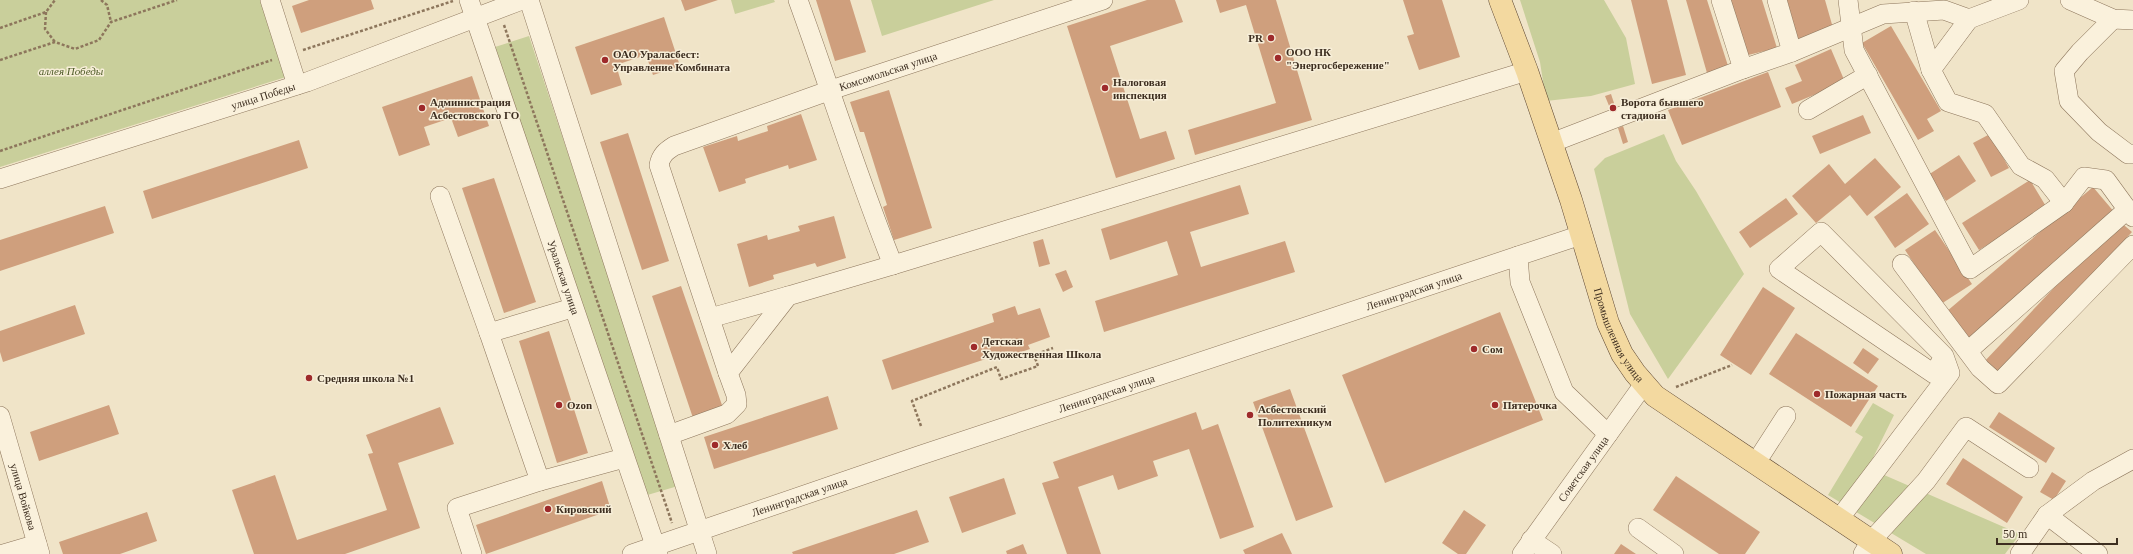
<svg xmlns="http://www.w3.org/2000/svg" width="2133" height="554" font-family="'Times New Roman',serif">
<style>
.green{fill:#c9cf9b}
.building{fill:#cf9f7d}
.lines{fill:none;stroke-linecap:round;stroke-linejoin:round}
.minor-casing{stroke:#8d765c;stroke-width:20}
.major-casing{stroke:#5b4430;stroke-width:23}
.path{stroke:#8d765c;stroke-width:2.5;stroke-dasharray:3 2;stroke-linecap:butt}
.minor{stroke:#faf1dc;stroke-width:19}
.major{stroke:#f3d9a0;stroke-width:22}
.poi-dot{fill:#9e2a2b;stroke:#f7eed8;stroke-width:1.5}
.labels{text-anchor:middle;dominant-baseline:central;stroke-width:3;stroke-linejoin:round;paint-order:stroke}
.poi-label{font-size:11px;font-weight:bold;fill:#3d2e20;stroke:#f7eed8;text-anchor:start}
.park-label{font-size:11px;font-style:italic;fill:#4d5a26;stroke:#f7eed8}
.street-label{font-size:11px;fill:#3d2e20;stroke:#f7eed8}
</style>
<rect width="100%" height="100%" fill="#f0e4c8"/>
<path class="green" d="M0,0H260L286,77L0,167Z
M731,0H774L775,2L735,14Z
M871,0H994L882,36Z
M1520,0H1604L1626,38L1635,84L1591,96L1546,101L1540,62Z
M529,36L678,486L644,496L495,47Z
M1664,134L1676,161L1696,191L1744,274L1668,379L1630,314L1594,169L1605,158Z
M1873,403L1894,415L1868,468L2020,534L2005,554H1926L1828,495L1863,437L1855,432Z"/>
<path class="building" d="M309,0H371L374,9L301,33L292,6Z
M681,0H718L685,11Z
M816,0H850L866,52L835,61Z
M1147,0H1175L1183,22L1110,46L1140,139L1166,131L1175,159L1116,178L1067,26Z
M1216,0H1276L1312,120L1195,155L1188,130L1276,103L1246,5L1220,13Z
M1403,0H1442L1460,57L1419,70L1407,36L1414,34Z
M1631,0H1667L1686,75L1652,84Z
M1686,0H1707L1729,69L1707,73Z
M1727,0H1762L1777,48L1744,56Z
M1787,0H1825L1833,28L1798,39Z
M664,17L680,66L653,75L646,55L616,65L622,85L591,95L575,47Z
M1891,26L1941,111L1927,119L1934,131L1918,140L1862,43Z
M1831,49L1845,82L1792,104L1785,88L1802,81L1795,65Z
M1768,72L1781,107L1682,145L1668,110Z
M472,76L489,126L458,137L451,118L424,127L430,145L399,156L382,107Z
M889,90L932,228L894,240L883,207L887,205L864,132H860L850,102Z
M1611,94L1617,112L1612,113L1605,96Z
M801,114L817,160L789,169L788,165L745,179L746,183L719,192L703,147L737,136L738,141L768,131L767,126Z
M1863,115L1871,133L1820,154L1812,136Z
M1623,126L1628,142L1623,144L1618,128Z
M628,133L669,261L642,270L600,142Z
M1990,134L2009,168L1991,177L1973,143Z
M299,140L308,168L152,219L143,191Z
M1959,155L1976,181L1946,201L1928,175Z
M1875,158L1901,187L1867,216L1850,195L1816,223L1792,196L1829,164L1845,184Z
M494,178L536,302L504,313L462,188Z
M2030,180L2047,208L1979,250L1962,223Z
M1240,185L1249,214L1190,232L1201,267L1285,241L1295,272L1104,332L1095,301L1178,275L1167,241L1110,260L1101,229Z
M2093,187L2115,213L1968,338L1946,312Z
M1907,193L1929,224L1895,248L1874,217Z
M1786,198L1798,214L1750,248L1739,232Z
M105,206L114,233L0,271V240Z
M834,216L846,258L817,267L815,263L773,275L774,279L749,287L737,244L767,235L768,240L800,231L798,226Z
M2118,220L2132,232L1996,376L1983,363Z
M1935,230L1972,284L1941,304L1905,250Z
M1043,239L1050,264L1039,267L1033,242Z
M1066,270L1073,287L1063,292L1055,274Z
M681,286L723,408L693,418L652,296Z
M1763,287L1795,308L1751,375L1720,355Z
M75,305L85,334L3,362L0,352V331Z
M1015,306L1018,315L1040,308L1050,337L1028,345L1030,349L1009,356L1007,352L892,390L882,360L994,322L992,314Z
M1500,312L1543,420L1385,483L1342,375Z
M549,331L588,453L557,463L519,341Z
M1796,333L1878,386L1851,427L1769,374Z
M1863,348L1879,359L1868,374L1853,363Z
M1290,389L1333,507L1296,521L1253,402Z
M828,396L838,429L714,469L704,437Z
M109,405L119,434L39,461L30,432Z
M440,407L454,444L398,463L420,528L345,554H254L232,490L275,475L297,540L387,510L368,454L373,453L366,435Z
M1196,412L1202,430L1218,424L1254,527L1220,539L1189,449L1153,461L1158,476L1118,490L1113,475L1078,487L1101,554H1067L1042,483L1059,478L1053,462Z
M1999,412L2055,448L2046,463L1989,427Z
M1963,458L2023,497L2007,523L1946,484Z
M2052,472L2066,481L2054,500L2040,492Z
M1676,476L1760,532L1745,554H1719L1653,510Z
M1004,478L1016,514L962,533L949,497Z
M602,481L611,510L486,554L476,525Z
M917,510L929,542L894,554H793L792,552Z
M1464,510L1486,525L1466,554H1458L1442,543Z
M147,512L157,541L120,554H63L59,542Z
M1282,533L1292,554H1245L1243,550Z
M1023,544L1027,554H1007L1006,551Z
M1621,544L1636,554H1614Z"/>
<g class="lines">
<g class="minor-casing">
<g id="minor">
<path d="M270,0L297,85"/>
<path id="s1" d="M469,0L658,554"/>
<path d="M529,0L707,554"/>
<path d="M798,0C830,88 858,178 893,265"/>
<path d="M1721,0L1743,69"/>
<path d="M1777,0L1792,52"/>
<path d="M1848,0L1854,50L1970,269L2064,203L2084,177L2106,180L2133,217"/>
<path d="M2070,0L2113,19L2133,20"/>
<path d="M1914,11L1931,70L1948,102L1985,114L2021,166L2045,179L2064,203"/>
<path d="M2113,19L2080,52L2064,71L2069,101L2099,132L2128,154H2133"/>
<path d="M1931,70L1969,19"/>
<path d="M1808,110L1868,75"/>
<path d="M1551,143L1743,69L1792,52L1883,14L1944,10L1969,19L2019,0"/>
<path id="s2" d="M0,179L307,82L522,0"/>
<path d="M440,196L489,333L572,308"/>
<path d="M1518,256L1520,282L1564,392L1608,434"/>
<path d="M1902,264L1980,368L1998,384L2133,245"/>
<path d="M710,318L788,296"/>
<path d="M489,333L540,481L624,458"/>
<path d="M1968,351L2128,209"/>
<path id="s3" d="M728,373L659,165C661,155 666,151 674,146L831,90L1103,0"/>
<path id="s4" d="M0,416L40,554"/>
<path d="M669,435L727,414L737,404L736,395L728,373L788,296L893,265L1527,71"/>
<path d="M1755,464L1786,416"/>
<path d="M1839,519L1950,373L1944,356L1821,232L1779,269L1934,374L1944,356"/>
<path d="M1638,528L1674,554"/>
<path d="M1531,540L1552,554"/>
<path d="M3,554L37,544"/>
<path d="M472,554L457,508L540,481"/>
<path id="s5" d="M632,554L918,456L1581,235"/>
<path id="s6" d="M1522,554L1644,384"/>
<path d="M1863,554L1871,541L1926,481L1966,427L2029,468"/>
<path d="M2020,554L2047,515"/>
<path d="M2098,554L2047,515L2093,481L2133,459"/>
</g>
</g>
<g class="major-casing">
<g id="major">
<path id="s7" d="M1500,0L1527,71L1571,200L1608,323L1622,354L1635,373L1655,396L1891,554"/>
</g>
</g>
<path class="path" d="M101,0L107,5L111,22
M46,12L45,29L55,42
M504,25L672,523
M0,28L46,12L55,0
M303,50L453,1
M0,60L55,42L75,49L99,40L111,22L177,0
M0,151L272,60
M1676,387L1732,365
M921,426L912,401L997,367L1001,379L1038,366L1034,355L1053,348"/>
<use href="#minor" class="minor"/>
<use href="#major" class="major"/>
</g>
<g class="poi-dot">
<circle cx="1271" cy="38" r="4"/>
<circle cx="1278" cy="58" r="4"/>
<circle cx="605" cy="60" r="4"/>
<circle cx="1105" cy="88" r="4"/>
<circle cx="422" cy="108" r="4"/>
<circle cx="1613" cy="108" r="4"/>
<circle cx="974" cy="347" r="4"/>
<circle cx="1474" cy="349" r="4"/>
<circle cx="309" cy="378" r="4"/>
<circle cx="1817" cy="394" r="4"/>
<circle cx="559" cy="405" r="4"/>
<circle cx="1495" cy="405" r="4"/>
<circle cx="1250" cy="415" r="4"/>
<circle cx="715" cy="445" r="4"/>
<circle cx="548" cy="509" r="4"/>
</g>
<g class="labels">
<g class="poi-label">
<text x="1263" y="38" text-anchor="end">PR</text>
<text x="1286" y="52">ООО НК<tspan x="1286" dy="13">"Энергосбережение"</tspan></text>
<text x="613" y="54">ОАО Ураласбест:<tspan x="613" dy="13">Управление Комбината</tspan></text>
<text x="1113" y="82">Налоговая<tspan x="1113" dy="13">инспекция</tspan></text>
<text x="430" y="102">Администрация<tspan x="430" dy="13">Асбестовского ГО</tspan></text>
<text x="1621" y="102">Ворота бывшего<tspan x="1621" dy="13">стадиона</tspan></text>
<text x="982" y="341">Детская<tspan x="982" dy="13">Художественная Школа</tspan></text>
<text x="1482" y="349">Сом</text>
<text x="317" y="378">Средняя школа №1</text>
<text x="1825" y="394">Пожарная часть</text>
<text x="567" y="405">Ozon</text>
<text x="1503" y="405">Пятерочка</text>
<text x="1258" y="409">Асбестовский<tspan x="1258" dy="13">Политехникум</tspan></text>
<text x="723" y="445">Хлеб</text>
<text x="556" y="509">Кировский</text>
</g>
<g class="park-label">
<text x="71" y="71">аллея Победы</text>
</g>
<g class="street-label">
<text stroke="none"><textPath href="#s3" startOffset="471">Комсомольская улица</textPath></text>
<text stroke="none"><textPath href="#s2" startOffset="276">улица Победы</textPath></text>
<text stroke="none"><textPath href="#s1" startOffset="293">Уральская улица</textPath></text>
<text stroke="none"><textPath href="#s5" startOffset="825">Ленинградская улица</textPath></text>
<text stroke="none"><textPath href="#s7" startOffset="356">Промышленная улица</textPath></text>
<text stroke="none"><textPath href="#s5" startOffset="501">Ленинградская улица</textPath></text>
<text stroke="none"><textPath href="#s6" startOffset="105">Советская улица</textPath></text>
<text stroke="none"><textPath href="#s4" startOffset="84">улица Войкова</textPath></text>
<text stroke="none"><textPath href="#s5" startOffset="177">Ленинградская улица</textPath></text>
</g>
</g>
<path d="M1997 538v6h120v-6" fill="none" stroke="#3d2e20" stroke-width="2"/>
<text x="2003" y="538" font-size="12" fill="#3d2e20" stroke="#f7eed8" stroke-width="3" paint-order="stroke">50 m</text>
</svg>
